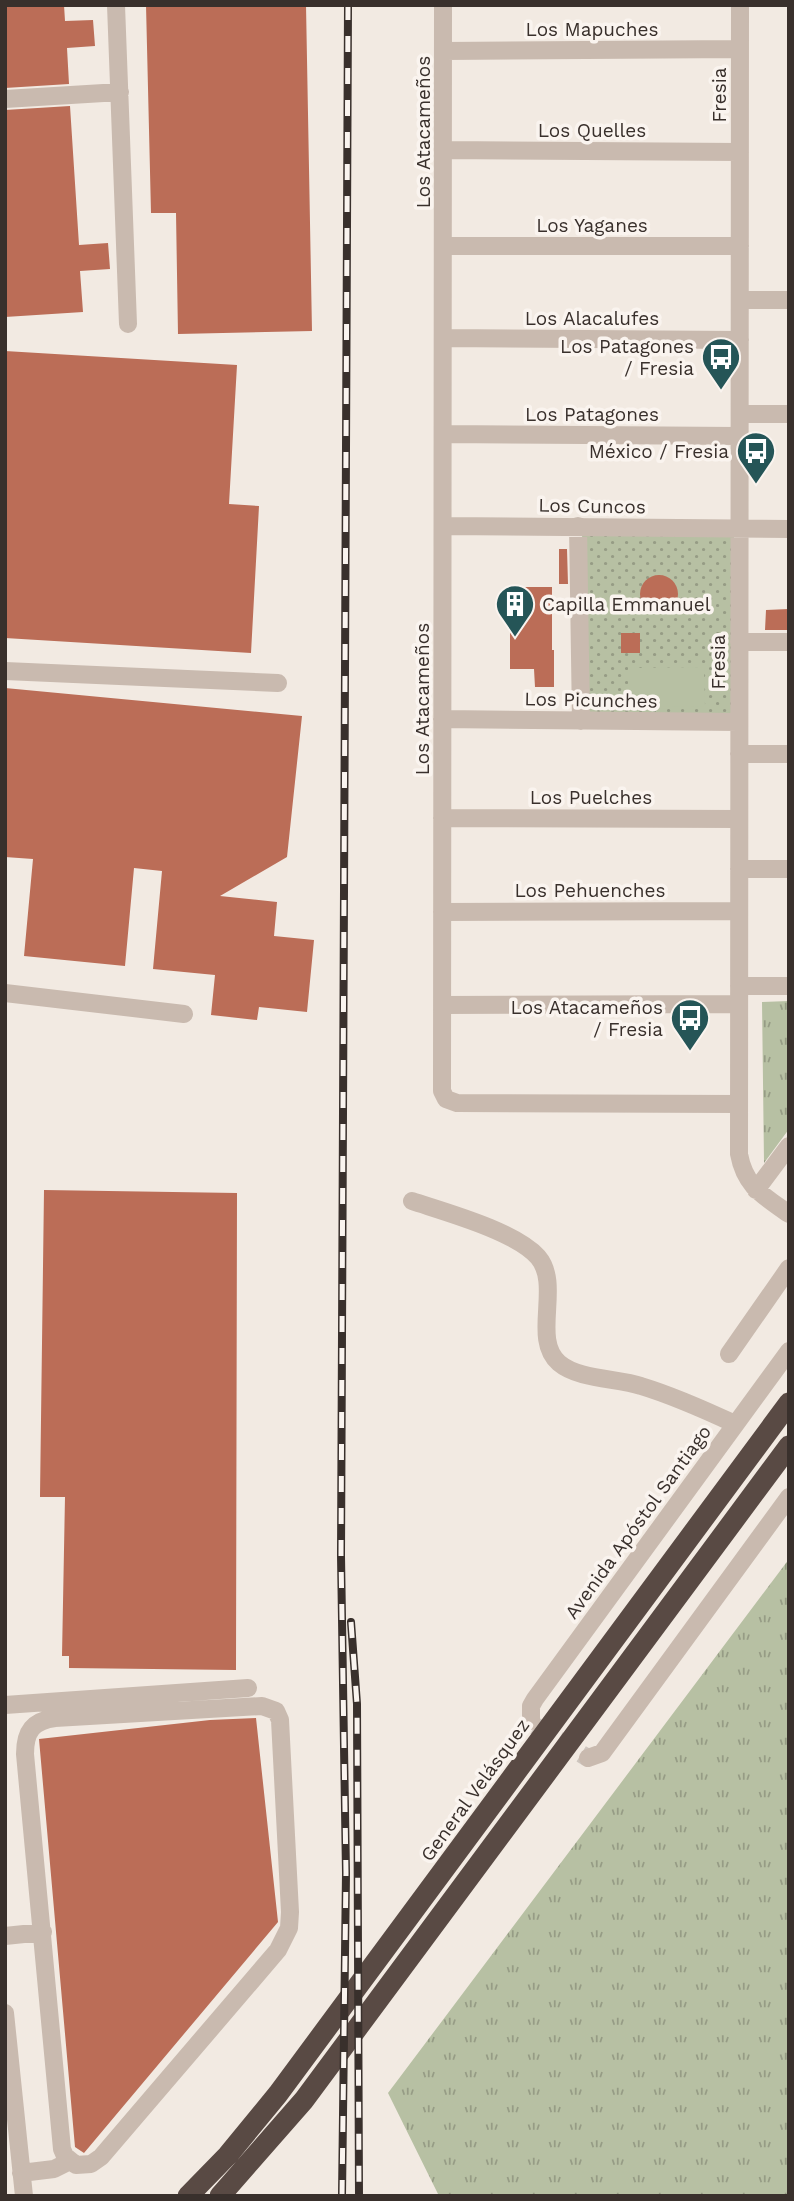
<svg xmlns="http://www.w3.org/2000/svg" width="794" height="2201" font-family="'Work Sans',sans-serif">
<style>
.grass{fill:url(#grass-tufts)}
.park{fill:url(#park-dots)}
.garden{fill:#b7c0a3}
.building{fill:#bb6d57}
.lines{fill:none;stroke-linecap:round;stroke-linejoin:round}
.minor-tunnel{stroke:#cdc5be;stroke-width:18;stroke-dasharray:18 9;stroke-linecap:butt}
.minor{stroke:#c9baaf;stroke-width:18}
.highway{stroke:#594a44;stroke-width:21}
.rail-casing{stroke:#39302c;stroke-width:8}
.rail{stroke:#faf4ef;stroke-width:5;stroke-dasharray:16;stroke-linecap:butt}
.labels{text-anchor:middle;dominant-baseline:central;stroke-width:7;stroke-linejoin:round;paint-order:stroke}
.street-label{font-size:19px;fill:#39302c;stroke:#faf4ef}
.poi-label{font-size:19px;fill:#39302c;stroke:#faf4ef;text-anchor:end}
</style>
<defs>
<pattern id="grass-tufts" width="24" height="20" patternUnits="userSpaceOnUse" patternTransform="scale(1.75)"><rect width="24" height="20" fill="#b7c0a3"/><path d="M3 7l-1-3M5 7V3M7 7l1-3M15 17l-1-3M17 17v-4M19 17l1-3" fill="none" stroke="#969c85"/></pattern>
<pattern id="park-dots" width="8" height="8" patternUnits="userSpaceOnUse" patternTransform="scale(1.75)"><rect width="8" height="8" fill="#b7c0a3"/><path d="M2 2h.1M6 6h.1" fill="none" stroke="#969c85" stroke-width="1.8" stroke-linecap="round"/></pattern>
</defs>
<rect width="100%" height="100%" fill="#f2eae2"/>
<path class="grass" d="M789,1001V1129L764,1163L762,1002Z
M789,1559V2196H439L388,2093Z"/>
<path class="park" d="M582,532L734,534L733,717L585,715Z"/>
<path class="garden" d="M704,667L705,706L628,707V668Z"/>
<path class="building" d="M5,5H64L65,21L93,20L95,46L67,48L69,84L5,88Z
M146,5H306L312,331L178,334L176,213H151Z
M70,106L79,245L108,243L110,269L80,271L83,312L5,317V110Z
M5,351L237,365L229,504L259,506L251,653L5,638Z
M559,549H567L568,584H559Z
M640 594a19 19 0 1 1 38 0a19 19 0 1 1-38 0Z
M510,587H552V650H554V687H535L534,669H510Z
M789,609V630H765L766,610Z
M621,633H640V653H621Z
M5,688L302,716L287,857L220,896L277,902L274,936L314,940L307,1012L259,1007L257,1020L211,1015L215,975L153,969L162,871L134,868L125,966L24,956L33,859L5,857Z
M44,1190L237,1193L236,1670L69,1668V1656H62L65,1497H40Z
M256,1718L278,1922L84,2153L75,2147L39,1739L210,1720Z"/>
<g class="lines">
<path class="minor-tunnel" d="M535,1726L588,1758"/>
<path class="minor" d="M116,5L128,324
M443,5L442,1091L446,1099L457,1103L739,1104
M740,5L739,1154C745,1187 764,1196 789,1214
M444,51L740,49
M5,99L120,92
M444,150L740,152
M444,246H740
M740,300H789
M444,338L740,340
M740,414H789
M443,434L739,436
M443,526L789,529
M578,526L581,721
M739,642H789
M5,671L278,683
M442,719L739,722
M739,754H789
M442,818L739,819
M739,869H789
M442,912L739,911
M739,986H789
M5,993L184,1014
M442,1005L739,1004
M756,1190L789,1146
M412,1201C445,1212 515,1231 538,1257C562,1285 531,1339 559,1363C579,1380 618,1378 641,1386C674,1396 705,1410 735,1424
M729,1354L789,1268
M5,1705L248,1688
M262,1706L276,1711L280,1720L290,1912L289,1928L278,1950L101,2157L91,2164L76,2165L65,2156L62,2149L25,1754C25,1731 33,1721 55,1718Z
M531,1721V1706L535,1699L789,1351
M588,1758L602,1753L789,1497
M5,1936L43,1932
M5,2013L24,2196
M21,2173L54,2169L70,2161"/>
<path class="highway" d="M188,2196L228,2155L278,2094L789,1403
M220,2196L304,2100L789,1446"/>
<g class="rail-casing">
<path id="rail" d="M351,1622L357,1704L359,2196
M342,2196L346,1873L341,1556L348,5"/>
</g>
<use href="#rail" class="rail"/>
</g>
<defs>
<g id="bus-pin" transform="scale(2.0125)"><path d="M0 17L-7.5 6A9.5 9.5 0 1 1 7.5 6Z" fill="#255557" stroke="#faf4ef"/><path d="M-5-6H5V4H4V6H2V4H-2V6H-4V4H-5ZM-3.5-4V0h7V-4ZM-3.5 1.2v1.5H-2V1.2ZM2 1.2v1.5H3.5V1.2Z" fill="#fff"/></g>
<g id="building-pin" transform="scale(2.0125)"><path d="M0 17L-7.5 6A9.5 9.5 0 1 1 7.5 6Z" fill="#255557" stroke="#faf4ef"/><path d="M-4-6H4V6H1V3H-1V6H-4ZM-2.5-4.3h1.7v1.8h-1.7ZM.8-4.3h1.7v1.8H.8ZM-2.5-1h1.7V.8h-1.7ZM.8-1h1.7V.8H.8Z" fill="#fff"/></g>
</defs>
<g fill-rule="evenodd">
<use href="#bus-pin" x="721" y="357"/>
<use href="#bus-pin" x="756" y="451"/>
<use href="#building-pin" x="515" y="604"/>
<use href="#bus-pin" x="690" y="1018"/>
</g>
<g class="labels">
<g class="street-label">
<text x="592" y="29">Los Mapuches</text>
<text transform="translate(719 95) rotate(-90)">Fresia</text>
<text x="592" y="130">Los Quelles</text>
<text transform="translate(423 132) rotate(-90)">Los Atacameños</text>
<text x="592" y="225">Los Yaganes</text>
<text x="592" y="318">Los Alacalufes</text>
<text x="592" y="414">Los Patagones</text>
<text transform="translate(592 506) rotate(1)">Los Cuncos</text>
<text transform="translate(718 662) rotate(-90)">Fresia</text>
<text transform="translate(422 699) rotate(-90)">Los Atacameños</text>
<text transform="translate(591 700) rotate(1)">Los Picunches</text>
<text x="591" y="797">Los Puelches</text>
<text x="590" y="890">Los Pehuenches</text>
<text transform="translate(638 1522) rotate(-54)">Avenida Apóstol Santiago</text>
<text transform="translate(475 1790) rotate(-54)">General Velásquez</text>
</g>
<g class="poi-label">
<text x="694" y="346">Los Patagones<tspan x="694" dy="22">/ Fresia</tspan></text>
<text x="729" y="451">México / Fresia</text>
<text x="542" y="604" text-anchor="start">Capilla Emmanuel</text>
<text x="663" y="1007">Los Atacameños<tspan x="663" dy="22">/ Fresia</tspan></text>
</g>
</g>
<rect width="794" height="2201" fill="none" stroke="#39302c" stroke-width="14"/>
</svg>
